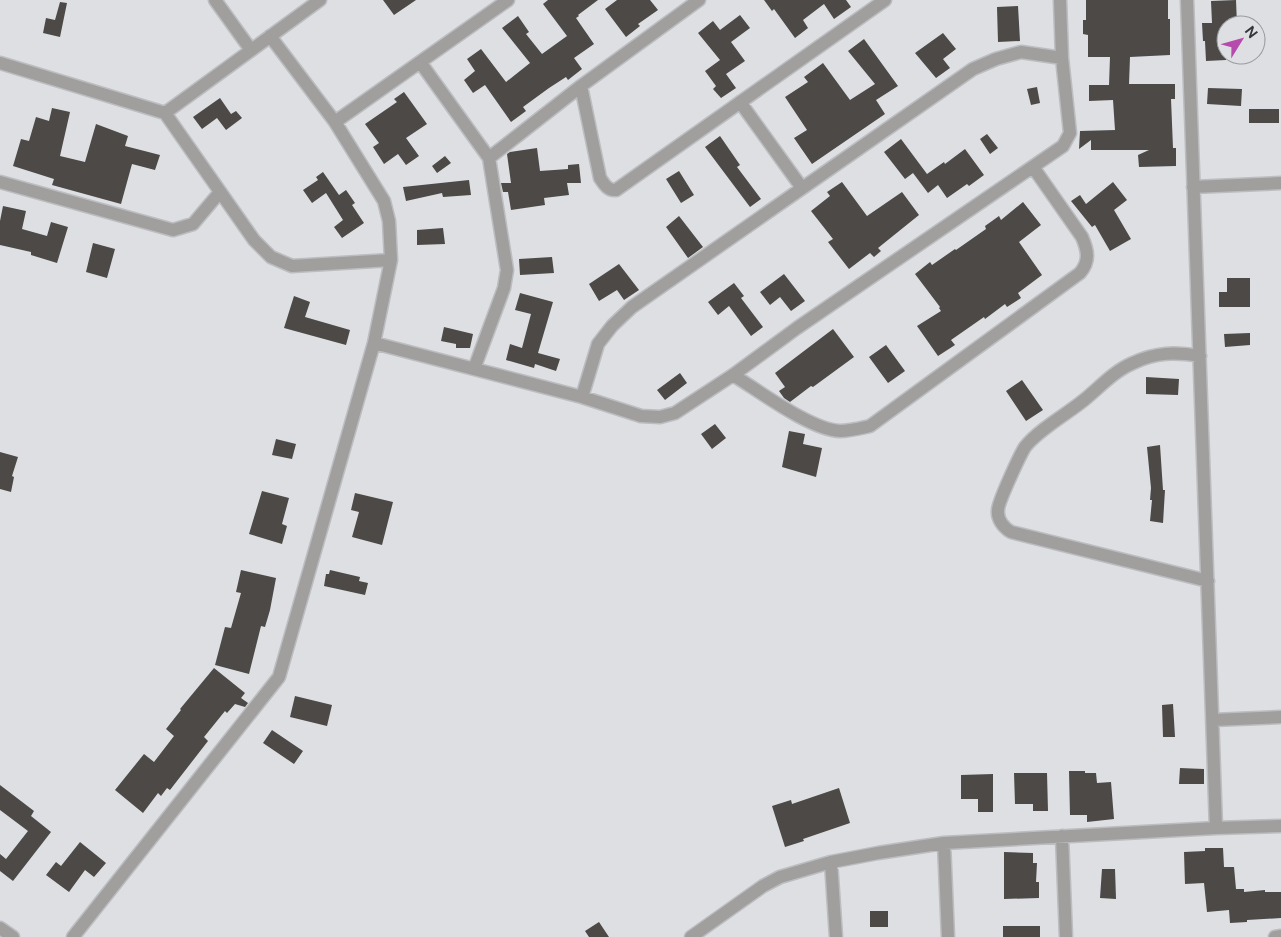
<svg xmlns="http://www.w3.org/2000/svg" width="1281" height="937" font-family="'Public Sans',sans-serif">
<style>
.building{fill:#4c4947}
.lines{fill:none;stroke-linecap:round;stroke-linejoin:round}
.street-casing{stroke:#bbbdc0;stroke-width:15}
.street{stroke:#a09f9e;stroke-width:12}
</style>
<rect width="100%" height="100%" fill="#dddfe2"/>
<path class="building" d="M383,0H416L394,15Z
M548,0H598L578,15L579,16L576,18L594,44L574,58L582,69L568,80L566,77L549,88L523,107L526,111L511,122L485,85L473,93L464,80L475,71L467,59L481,49L506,82L530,63L502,28L518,16L529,32L526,34L542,54L567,36L543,4Z
M617,0H650L658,10L638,24L640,26L626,37L605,9Z
M764,0H846L851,7L834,19L824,4L803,20L808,28L795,38L774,9L772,11Z
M1086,0H1168V19H1170V55L1130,57L1129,84H1175V99H1171L1173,148H1176V166L1139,167L1138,155L1149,150H1091V140L1079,149L1080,131L1115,130L1113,100L1089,101V85H1109L1110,57H1088V35L1083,34V20H1086Z
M1236,0L1237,25H1226V60L1206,61L1205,41H1203L1202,23H1212L1211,1Z
M60,2L67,3L60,37L43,33L46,18L55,20Z
M1018,6L1020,41L998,42L997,7Z
M740,15L750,28L731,42L745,61L726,74L736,88L721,98L713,89L716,86L705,71L720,60L698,33L713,21L720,30Z
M943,33L956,49L943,59L950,68L936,78L915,53Z
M864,39L898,86L876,100L885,114L812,164L794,138L807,130L785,97L808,82L804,77L823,63L850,100L875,84L848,51Z
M1037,87L1040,103L1031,105L1027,89Z
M1208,88L1242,89L1241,106L1207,104Z
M404,92L427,124L406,138L419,156L406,165L398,154L384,164L373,147L379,143L365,124L397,102L394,99Z
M220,98L231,114L236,111L242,118L226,130L217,118L202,129L193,117Z
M52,108L70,112L60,156L85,162L96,124L128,136L125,146L160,155L155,170L132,164L121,204L52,185L54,179L13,166L21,139L29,141L36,117L49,121Z
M1249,109H1279V123H1249Z
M987,134L998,148L990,154L980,139Z
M720,136L740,165L737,167L761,199L750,207L705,147Z
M901,139L927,174L944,162L945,164L965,149L984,175L969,186L967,184L947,198L938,185L928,193L913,173L905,179L884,152Z
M537,148L540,171L568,169V165L579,164L581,183H567L569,195L544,198L545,205L511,210L508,192H503L501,183H511L507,154L510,152Z
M445,156L451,163L437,173L432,166Z
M679,171L694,195L681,203L666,179Z
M323,172L339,195L346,190L355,203L352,205L364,223L342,238L334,227L343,220L326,193L312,203L303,190L318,180L316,177Z
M469,180L471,195L443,197L442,193L406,201L403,187Z
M842,182L867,216L902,192L919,215L878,248L881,251L874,257L870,253L849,269L828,242L833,239L811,211L830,196L827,192Z
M1113,182L1127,200L1114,210L1131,239L1110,251L1095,225L1092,227L1071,201L1080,195L1086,204Z
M1023,202L1041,225L1019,242L1042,275L1018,293L1021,298L1007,307L1005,304L985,319L984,317L951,340L955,345L938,356L917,326L941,311L939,308L940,307L915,274L930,262L932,265L955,249L956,250L986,229L985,226L999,216L1001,220Z
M3,206L26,211L22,229L47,236L51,222L68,227L57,263L31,255V252L0,245V221Z
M679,216L703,247L688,258L666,227Z
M443,228L445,244L417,245V230Z
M93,243L115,249L107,278L86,272Z
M552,257L554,273L520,275L519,259Z
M619,264L639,290L624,300L617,290L599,301L589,284Z
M784,274L805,301L791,311L780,297L770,305L760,292Z
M1227,278H1250V307H1219V292H1227Z
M734,283L744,296L741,298L763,327L751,336L729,306L718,315L708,302Z
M520,293L553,302L538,353L560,359L556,371L535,364L534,368L506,360L510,344L522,348L531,314L515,310Z
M294,296L310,302L305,317L350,330L346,345L284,328Z
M444,327L473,334L470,348H456V344L441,341Z
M833,329L854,357L813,387L811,386L790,402L784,398L779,391L785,387L775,373Z
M1250,333V345L1225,347L1224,334Z
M886,345L905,371L888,383L869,357Z
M680,373L687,383L665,400L657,390Z
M1146,377L1179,379L1178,395L1146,394Z
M1022,380L1043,410L1026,421L1006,391Z
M715,424L726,438L712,449L701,434Z
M789,431L805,434L803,444L822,448L816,477L782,467Z
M276,439L296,444L292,459L272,455Z
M1160,445L1163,490H1165L1163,523L1150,521L1152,500H1150L1151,488L1147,447Z
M0,452L18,457L12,476L14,477L11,492L0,489Z
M262,491L289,498L282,524L287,526L282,544L249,534Z
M355,493L393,502L382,545L352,537L359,512L351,510Z
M241,570L276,578L270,610L265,627L261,626L249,674L215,665L225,627L231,628L241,593L236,592Z
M330,570L360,577L359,581L368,583L365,595L324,586L326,574H329Z
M214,668L245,693L241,698L248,703L245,707L235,704L227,713L225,711L204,737L208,741L170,790L167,788L161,796L158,793L143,813L115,790L144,754L154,762L174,736L166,729L181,710L180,709Z
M295,696L332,705L327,726L290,717Z
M1173,704L1175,737H1163L1162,705Z
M272,730L303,751L294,764L263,743Z
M1180,768L1204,769V784H1179Z
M1069,771H1085V773H1096L1097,783L1111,782L1114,819L1087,822V815H1070Z
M1014,773H1047L1048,811H1033V804H1015Z
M993,774V812H978V799H961V775Z
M0,785L34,811L31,816L51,832L13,881L0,871V854L6,859L28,831L0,810Z
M839,788L850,823L803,839L804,841L785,847L772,806L791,800L792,804Z
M80,842L106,863L94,877L85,870L69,892L46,875L56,862L61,866Z
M1205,848H1223L1224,867H1234L1236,889H1244V892L1265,890V892H1281V918L1247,920V922L1230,923L1229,910L1207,912L1204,883L1185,884L1184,852L1205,851Z
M1004,852L1033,853V863H1037L1036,882H1039V898L1004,899Z
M1102,869H1115L1116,899L1100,898Z
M870,911H888V927H870Z
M599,922L609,937H589L585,931Z
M1003,926H1040V937H1003Z"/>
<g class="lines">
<g class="street-casing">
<path id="street" d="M215,0L251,50
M1187,0L1216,828
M420,62L489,158L507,270L504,288L474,369
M0,63L165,113L320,0
M581,86L600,178C604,184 608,191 616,190L885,0
M740,102L802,188
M165,113L254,240L271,257L292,266L391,260
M335,122L508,0
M489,158L581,86L699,0
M0,182L173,230L193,224L220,192
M1193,187L1281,183
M374,343L582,397L641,416L660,417L675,413L733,375L797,328L1063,146L1070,133L1062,58L1060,0
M1200,356C1175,352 1156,352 1133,363C1114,371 1100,387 1084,400C1067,414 1038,430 1025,447C1020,455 998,502 998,510C997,519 1003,527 1011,532L1208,581
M733,375C759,391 811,430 840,431C850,431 861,428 870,426L1080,273C1090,261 1088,251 1082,237L1033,167
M582,397L598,344L612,326L632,307L973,69L996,59L1021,52L1062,58
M1213,720L1281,717
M1062,836L1066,937
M944,843L948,937
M831,862L836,937
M0,928L13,937
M73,937L279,677L374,343L391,260L389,221L384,201L335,122L270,36
M691,937L763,886L780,877L831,862L878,853L944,843L1216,828L1281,826
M1275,937L1281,936"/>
</g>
<use href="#street" class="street"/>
</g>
<g transform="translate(1241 40) rotate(53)"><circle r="24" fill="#dddfe2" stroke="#9a9b9e"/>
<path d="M0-4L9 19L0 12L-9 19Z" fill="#b54bac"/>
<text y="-8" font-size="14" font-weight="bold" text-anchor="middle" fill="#353637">N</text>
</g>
</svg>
